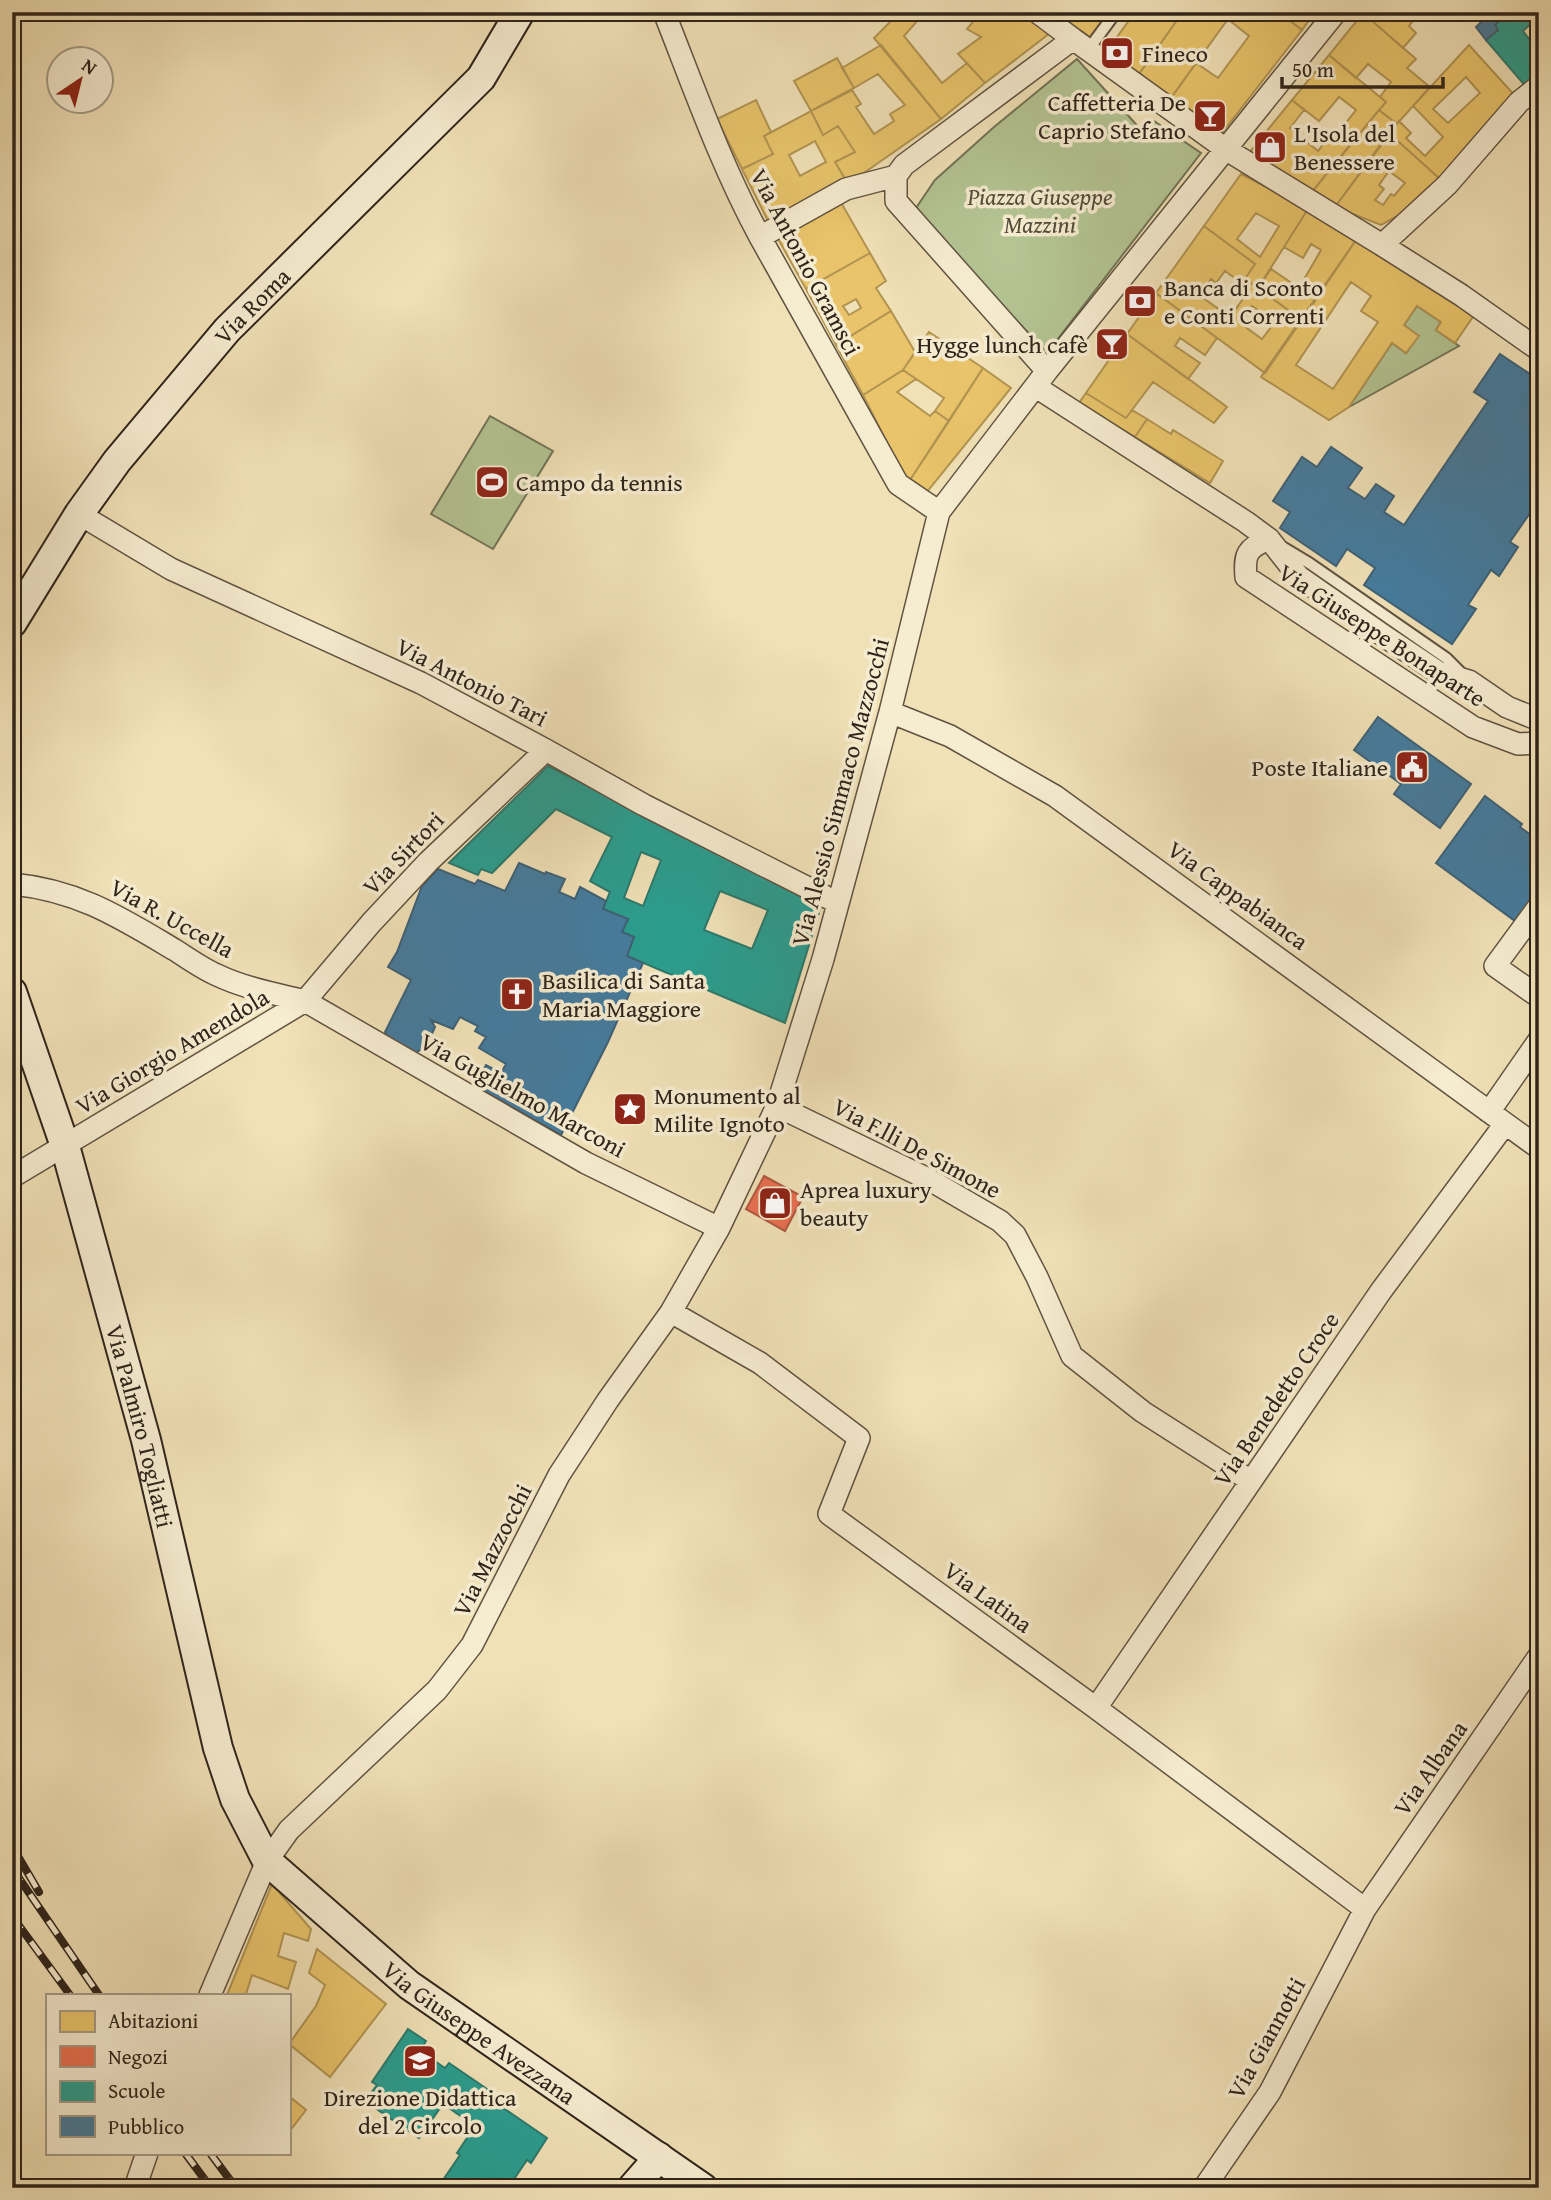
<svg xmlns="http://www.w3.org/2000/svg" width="1551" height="2200" font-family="'Gentium Book Plus',serif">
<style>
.green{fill:#b4c493;stroke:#727457;stroke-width:2}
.homes{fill:#e9c46a;stroke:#b19452;stroke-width:2;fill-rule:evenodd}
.shops{fill:#e76f51;stroke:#b05841;stroke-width:2}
.schools{fill:#2a9d8f;stroke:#2c796c;stroke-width:2;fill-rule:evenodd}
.public{fill:#457b9d;stroke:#3e6176;stroke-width:2}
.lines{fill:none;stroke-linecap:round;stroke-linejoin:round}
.lane-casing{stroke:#605342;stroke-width:14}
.street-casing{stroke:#605342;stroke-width:24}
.secondary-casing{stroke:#2f241b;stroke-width:32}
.lane{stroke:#f6ecd0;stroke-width:10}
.street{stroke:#f6ecd0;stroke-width:21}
.secondary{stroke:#f6ecd0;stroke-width:28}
.rail-casing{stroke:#2f241b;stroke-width:8}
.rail{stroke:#f6ecd0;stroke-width:5;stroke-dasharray:16;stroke-linecap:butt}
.labels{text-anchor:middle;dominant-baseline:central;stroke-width:7;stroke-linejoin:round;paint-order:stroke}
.poi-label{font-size:24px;fill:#2f241b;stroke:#f6ecd0;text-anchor:start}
.park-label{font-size:24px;font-style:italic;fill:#504c39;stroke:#f6ecd0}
.street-label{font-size:24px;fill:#2f241b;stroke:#f6ecd0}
</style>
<rect width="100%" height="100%" fill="#f1e1b7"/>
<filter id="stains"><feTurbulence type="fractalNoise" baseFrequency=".00286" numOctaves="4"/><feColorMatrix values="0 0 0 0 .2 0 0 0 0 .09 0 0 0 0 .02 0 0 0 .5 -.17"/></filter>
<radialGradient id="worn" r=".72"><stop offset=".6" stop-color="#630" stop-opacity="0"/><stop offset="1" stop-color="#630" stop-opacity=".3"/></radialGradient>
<path class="green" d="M1077,59L1143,132L1154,121L1201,153L1047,353L914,211L935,180L994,127Z
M1417,306L1441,322L1436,330L1459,346L1349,407L1392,343L1406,353L1418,336L1404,325Z
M490,416L553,451L493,549L431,514Z"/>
<path class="homes" d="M900,12H925L904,36L942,83L967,63L985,83L941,119L874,38Z
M981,12H1023L1050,33L985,83L958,54L981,37L967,29Z
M1070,12H1109L1090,37L1065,19Z
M1135,12H1175L1180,16L1139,74L1107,51Z
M1183,12H1219L1228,19L1171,98L1139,74Z
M1219,12H1289L1285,17L1302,30L1222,133L1171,98L1196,63L1218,78L1249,36Z
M1289,12H1315L1302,30L1285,17Z
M1420,12L1409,26L1416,33L1403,48L1363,13Z
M1363,13L1416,59L1407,68L1430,87L1397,124L1379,110L1386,102L1380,97L1391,82L1368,64L1356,78L1329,55Z
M881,45L941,119L848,184L835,162L855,152L838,126L823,135L811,111L852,90L861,104L856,107L874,134L894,121L890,114L905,105L878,74L854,88L842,68Z
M1469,45L1517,98L1440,179L1389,133L1399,121L1411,133L1406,138L1425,156L1443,137L1413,106ZM1466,77L1480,93L1448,123L1433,109Z
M1329,55L1386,102L1350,145L1337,134L1356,110L1339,97L1319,121L1292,100Z
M837,58L854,88L811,111L794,81Z
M756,100L771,132L764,136L773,154L742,169L717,119Z
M1292,100L1304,110L1290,128L1318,151L1333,132L1350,145L1311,193L1249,153Z
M1379,110L1397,124L1335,207L1311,193Z
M811,111L823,135L838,126L855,152L835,162L848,184L771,227L742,169L773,154L764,136ZM815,141L826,162L800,176L789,155Z
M1389,133L1440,179L1416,206L1381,225L1335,207ZM1389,171L1405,183L1394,196L1391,194L1383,205L1375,200L1384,189L1379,185Z
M1241,174L1308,209L1258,288L1245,279L1255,264L1204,226ZM1256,213L1279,226L1260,257L1237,239Z
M839,199L870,253L806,289L776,235Z
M1308,209L1358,237L1302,320L1258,288L1271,269L1299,288L1321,250L1311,244L1303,258L1284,247Z
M1204,226L1255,264L1245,279L1302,320L1265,373L1156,293ZM1225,271L1250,289L1230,317L1199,295L1211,279L1216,283ZM1252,306L1275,322L1262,339L1240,323Z
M1358,237L1477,311L1455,343L1436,330L1441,322L1417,306L1404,325L1419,336L1406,353L1392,343L1349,407L1329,420L1261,377ZM1351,282L1371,296L1361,311L1378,322L1333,389L1296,365Z
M870,253L886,281L876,288L891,311L836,345L806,289ZM856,299L861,308L849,315L843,306Z
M1156,293L1217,338L1205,355L1180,338L1175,346L1200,363L1188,379L1127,334Z
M891,311L915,352L903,370L863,395L836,345Z
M929,332L983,368L949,421L935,411L944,398L903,370Z
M1127,334L1227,407L1214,423L1153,382L1126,418L1086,393Z
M983,368L1011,388L927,492L910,480Z
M903,370L916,379L897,392L930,416L935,411L949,421L910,480L904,476L863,395Z
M1086,393L1126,418L1132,410L1147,419L1135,437L1079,403Z
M1147,419L1171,434L1173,430L1223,461L1210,483L1135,437Z
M272,1884L311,1929L308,1941L284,1933L278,1956L296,1962L288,1989L252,1975L246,1994L250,1995H227Z
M317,1949L386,2004L330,2077L289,2044L316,2006L325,1985L309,1973Z
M289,2096L306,2110L289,2132Z"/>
<path class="shops" d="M764,1176L803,1197L785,1231L746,1209Z"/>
<path class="schools" d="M1508,12H1539V16L1523,31L1533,44L1539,41V76L1527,88L1486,40L1498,30L1495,25Z
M548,766L822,903L785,1023L627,956L634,937L622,932L628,919L603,909L610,892L590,881L612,837L556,809L492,873L481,869L478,875L449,863ZM641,852L661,860L643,906L624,898ZM720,891L768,910L752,949L704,930Z
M408,2029L426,2041L420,2051L445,2068L449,2063L506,2102L502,2107L547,2138L531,2163L527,2160L508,2188H441L439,2186L460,2155L457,2153L475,2126L443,2104L419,2138L365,2101L377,2085L372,2082Z"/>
<path class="public" d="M1475,12H1508L1495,25L1498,30L1486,40L1476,27L1484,19Z
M1500,354L1539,380V500L1510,542L1518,547L1499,576L1491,570L1468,605L1476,609L1452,644L1364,585L1375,568L1347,549L1336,566L1280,528L1290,512L1273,501L1302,457L1317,467L1331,447L1362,468L1348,488L1365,499L1376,484L1394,496L1384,512L1404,525L1488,401L1474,392Z
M1378,717L1471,784L1440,828L1394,794L1401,784L1354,750Z
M1485,796L1522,824L1520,827L1539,841V888L1515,921L1436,863Z
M519,863L545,874L546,872L565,879L559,892L575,899L580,887L606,901L603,909L628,919L622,932L634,937L627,956L643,963L608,1042L561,1135L475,1086L486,1065L501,1073L506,1064L479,1048L486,1037L475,1031L478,1026L460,1017L453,1029L431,1020L435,1027L426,1047L415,1053L390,1042L385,1032L411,980L388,967L397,952L422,886L438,869L475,884L478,880L505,891Z"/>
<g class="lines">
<g class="lane-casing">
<path id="lane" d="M1088,50L1116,12
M1284,548L1309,563L1446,658L1462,674"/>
</g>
<g class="street-casing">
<path id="street" d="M664,12C694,88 721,165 760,237L898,484L939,512
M1037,12L1073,39
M760,237L846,189L896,176
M1382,245L1461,295L1539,350
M1047,371L896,201V176L904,165L1073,39L1227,150L1382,245L1447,185L1519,102L1539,86
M1036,387L1246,522L1269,539L1299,577L1384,636L1438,672L1469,681L1507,707L1539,720
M79,514L171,569L421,683L546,750L644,805L838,903
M1269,539C1247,548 1244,554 1246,577L1473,727L1518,744L1539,743
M890,712L950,736L1055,796L1539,1148
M12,884C78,890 121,918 175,950C189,959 203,969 217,975C244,988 276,994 305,1001L586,1163L719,1228
M1539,906L1495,966L1539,997
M777,1106L930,1180L1000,1221L1015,1235L1037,1277L1072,1356L1143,1412L1251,1481
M1489,1112L1539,1040
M12,1177L305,1001L371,923L428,862L546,750
M671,1312L760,1363L859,1438L829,1514L1096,1708L1365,1909
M1096,1708L1381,1291L1505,1124
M210,1995L267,1861L289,1830L437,1690L472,1645L559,1475L608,1400L671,1312L719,1228L777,1106L823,959L890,712L939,512L1047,371L1336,12
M135,2188L147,2153
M1204,2188L1270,2092L1365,1909L1539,1656"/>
</g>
<g class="secondary-casing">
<g id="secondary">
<path id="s1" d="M12,623L79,514L117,461L227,330L481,78L520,12"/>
<path id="s2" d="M12,992L65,1146L146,1440L218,1748L235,1799L267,1861L409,1985L703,2188"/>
<path d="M632,2188L659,2157"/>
</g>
</g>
<use href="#lane" class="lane"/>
<use href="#street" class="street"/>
<use href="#secondary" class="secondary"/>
<g class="rail-casing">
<path id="rail" d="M12,1846L39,1892
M12,1868L99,1995
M12,1916L70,1995
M185,2153L211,2188
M210,2153L236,2188"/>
</g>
<use href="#rail" class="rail"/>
</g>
<defs>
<g id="bank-square" transform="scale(1.75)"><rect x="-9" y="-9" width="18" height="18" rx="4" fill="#8f2418" stroke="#f6ecd0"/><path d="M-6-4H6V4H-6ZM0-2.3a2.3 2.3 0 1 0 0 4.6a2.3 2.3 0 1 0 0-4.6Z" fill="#fff"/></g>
<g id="bar-square" transform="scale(1.75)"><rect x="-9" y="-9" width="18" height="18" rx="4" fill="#8f2418" stroke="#f6ecd0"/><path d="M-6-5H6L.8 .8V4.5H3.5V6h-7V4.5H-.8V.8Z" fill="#fff"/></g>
<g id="shop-square" transform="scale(1.75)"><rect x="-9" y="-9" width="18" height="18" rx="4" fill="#8f2418" stroke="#f6ecd0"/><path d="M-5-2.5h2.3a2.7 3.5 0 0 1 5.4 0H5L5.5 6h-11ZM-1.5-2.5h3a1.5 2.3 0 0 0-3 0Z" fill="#fff"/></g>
<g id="stadium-square" transform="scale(1.75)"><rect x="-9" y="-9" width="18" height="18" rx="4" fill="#8f2418" stroke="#f6ecd0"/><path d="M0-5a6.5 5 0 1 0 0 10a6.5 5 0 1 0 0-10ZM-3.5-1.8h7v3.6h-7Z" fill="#fff"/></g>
<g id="civic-square" transform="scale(1.75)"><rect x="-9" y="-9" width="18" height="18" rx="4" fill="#8f2418" stroke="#f6ecd0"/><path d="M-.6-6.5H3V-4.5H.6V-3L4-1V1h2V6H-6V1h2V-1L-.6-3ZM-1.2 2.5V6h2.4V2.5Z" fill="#fff"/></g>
<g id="church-square" transform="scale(1.75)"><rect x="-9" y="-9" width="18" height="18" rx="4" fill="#8f2418" stroke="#f6ecd0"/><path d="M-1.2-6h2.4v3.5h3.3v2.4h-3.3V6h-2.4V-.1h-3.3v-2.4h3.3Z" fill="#fff"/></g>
<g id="sight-square" transform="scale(1.75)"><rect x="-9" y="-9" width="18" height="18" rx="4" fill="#8f2418" stroke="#f6ecd0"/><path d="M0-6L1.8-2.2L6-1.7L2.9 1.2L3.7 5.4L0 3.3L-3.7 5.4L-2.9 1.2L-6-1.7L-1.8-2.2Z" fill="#fff"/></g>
<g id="school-square" transform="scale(1.75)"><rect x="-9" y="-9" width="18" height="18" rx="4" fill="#8f2418" stroke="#f6ecd0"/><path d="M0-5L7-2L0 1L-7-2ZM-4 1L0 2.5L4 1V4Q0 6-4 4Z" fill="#fff"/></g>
</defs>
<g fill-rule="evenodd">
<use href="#bank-square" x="1117" y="53"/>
<use href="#bar-square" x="1210" y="116"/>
<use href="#shop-square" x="1270" y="147"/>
<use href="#bank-square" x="1140" y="301"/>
<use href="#bar-square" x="1112" y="344"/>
<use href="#stadium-square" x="492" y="482"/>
<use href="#civic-square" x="1412" y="767"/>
<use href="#church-square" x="517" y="994"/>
<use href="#sight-square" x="630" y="1109"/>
<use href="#shop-square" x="775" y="1203"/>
<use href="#school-square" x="420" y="2061"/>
</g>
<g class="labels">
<g class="poi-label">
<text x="1142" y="53">Fineco</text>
<text x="1186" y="102" text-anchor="end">Caffetteria De<tspan x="1186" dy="28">Caprio Stefano</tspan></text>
<text x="1294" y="133">L'Isola del<tspan x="1294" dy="28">Benessere</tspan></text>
<text x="1164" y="287">Banca di Sconto<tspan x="1164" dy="28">e Conti Correnti</tspan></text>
<text x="1088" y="344" text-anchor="end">Hygge lunch cafè</text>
<text x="516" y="482">Campo da tennis</text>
<text x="1388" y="767" text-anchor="end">Poste Italiane</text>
<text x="542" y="980">Basilica di Santa<tspan x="542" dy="28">Maria Maggiore</tspan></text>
<text x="654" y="1095">Monumento al<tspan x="654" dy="28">Milite Ignoto</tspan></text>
<text x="800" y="1189">Aprea luxury<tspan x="800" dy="28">beauty</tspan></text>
<text x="420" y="2097" text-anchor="middle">Direzione Didattica<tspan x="420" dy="28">del 2 Circolo</tspan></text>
</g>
<g class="park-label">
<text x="1040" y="196">Piazza Giuseppe<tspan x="1040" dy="28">Mazzini</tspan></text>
</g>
<g class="street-label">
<text transform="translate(806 262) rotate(62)">Via Antonio Gramsci</text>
<text stroke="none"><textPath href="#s1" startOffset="399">Via Roma</textPath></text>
<text transform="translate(1382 635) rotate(33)">Via Giuseppe Bonaparte</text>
<text transform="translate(472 682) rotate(27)">Via Antonio Tari</text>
<text transform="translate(840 792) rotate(-75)">Via Alessio Simmaco Mazzocchi</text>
<text transform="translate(403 853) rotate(-46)">Via Sirtori</text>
<text transform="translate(1238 895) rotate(36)">Via Cappabianca</text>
<text transform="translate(172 918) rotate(29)">Via R. Uccella</text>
<text transform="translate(172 1051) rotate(-31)">Via Giorgio Amendola</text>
<text transform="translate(523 1095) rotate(29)">Via Guglielmo Marconi</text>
<text transform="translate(917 1148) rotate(28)">Via F.lli De Simone</text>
<text transform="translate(1276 1399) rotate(-56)">Via Benedetto Croce</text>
<text stroke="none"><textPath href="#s2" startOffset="453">Via Palmiro Togliatti</textPath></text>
<text transform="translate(492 1550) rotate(-63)">Via Mazzocchi</text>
<text transform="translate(988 1597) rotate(36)">Via Latina</text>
<text transform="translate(1430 1768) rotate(-55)">Via Albana</text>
<text stroke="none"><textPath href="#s2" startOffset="1181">Via Giuseppe Avezzana</textPath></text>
<text transform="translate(1266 2038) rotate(-61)">Via Giannotti</text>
</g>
</g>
<rect width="1551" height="2200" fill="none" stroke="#f1e1b7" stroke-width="42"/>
<rect x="14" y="14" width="1523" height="2172" fill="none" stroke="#2f241b" stroke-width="3.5"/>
<rect x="21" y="21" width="1509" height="2158" fill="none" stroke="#2f241b" stroke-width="2"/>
<rect x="46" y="1994" width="245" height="161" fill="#f6ecd0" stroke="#a69c88" stroke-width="2"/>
<rect x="60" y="2011" width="35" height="21" fill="#e9c46a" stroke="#a69c88" stroke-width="2"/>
<text x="108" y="2028" font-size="21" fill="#2f241b">Abitazioni</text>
<rect x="60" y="2046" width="35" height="21" fill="#e76f51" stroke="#a69c88" stroke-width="2"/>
<text x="108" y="2064" font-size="21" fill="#2f241b">Negozi</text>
<rect x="60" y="2081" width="35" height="21" fill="#2a9d8f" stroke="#a69c88" stroke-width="2"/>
<text x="108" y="2098" font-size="21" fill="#2f241b">Scuole</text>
<rect x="60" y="2116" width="35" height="21" fill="#457b9d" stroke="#a69c88" stroke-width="2"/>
<text x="108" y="2134" font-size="21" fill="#2f241b">Pubblico</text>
<g transform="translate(80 80) rotate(35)"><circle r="33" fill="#f6ecd0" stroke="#a69c88" stroke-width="2"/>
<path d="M0-5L12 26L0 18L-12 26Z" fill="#8f2418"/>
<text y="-10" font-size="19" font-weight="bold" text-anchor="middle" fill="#2f241b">N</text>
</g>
<path d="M1282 77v10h161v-10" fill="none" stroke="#2f241b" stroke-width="3.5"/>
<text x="1292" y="77" font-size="21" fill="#2f241b" stroke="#f6ecd0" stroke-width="5" paint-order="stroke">50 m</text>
<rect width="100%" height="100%" filter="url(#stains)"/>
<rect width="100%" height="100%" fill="url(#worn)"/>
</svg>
